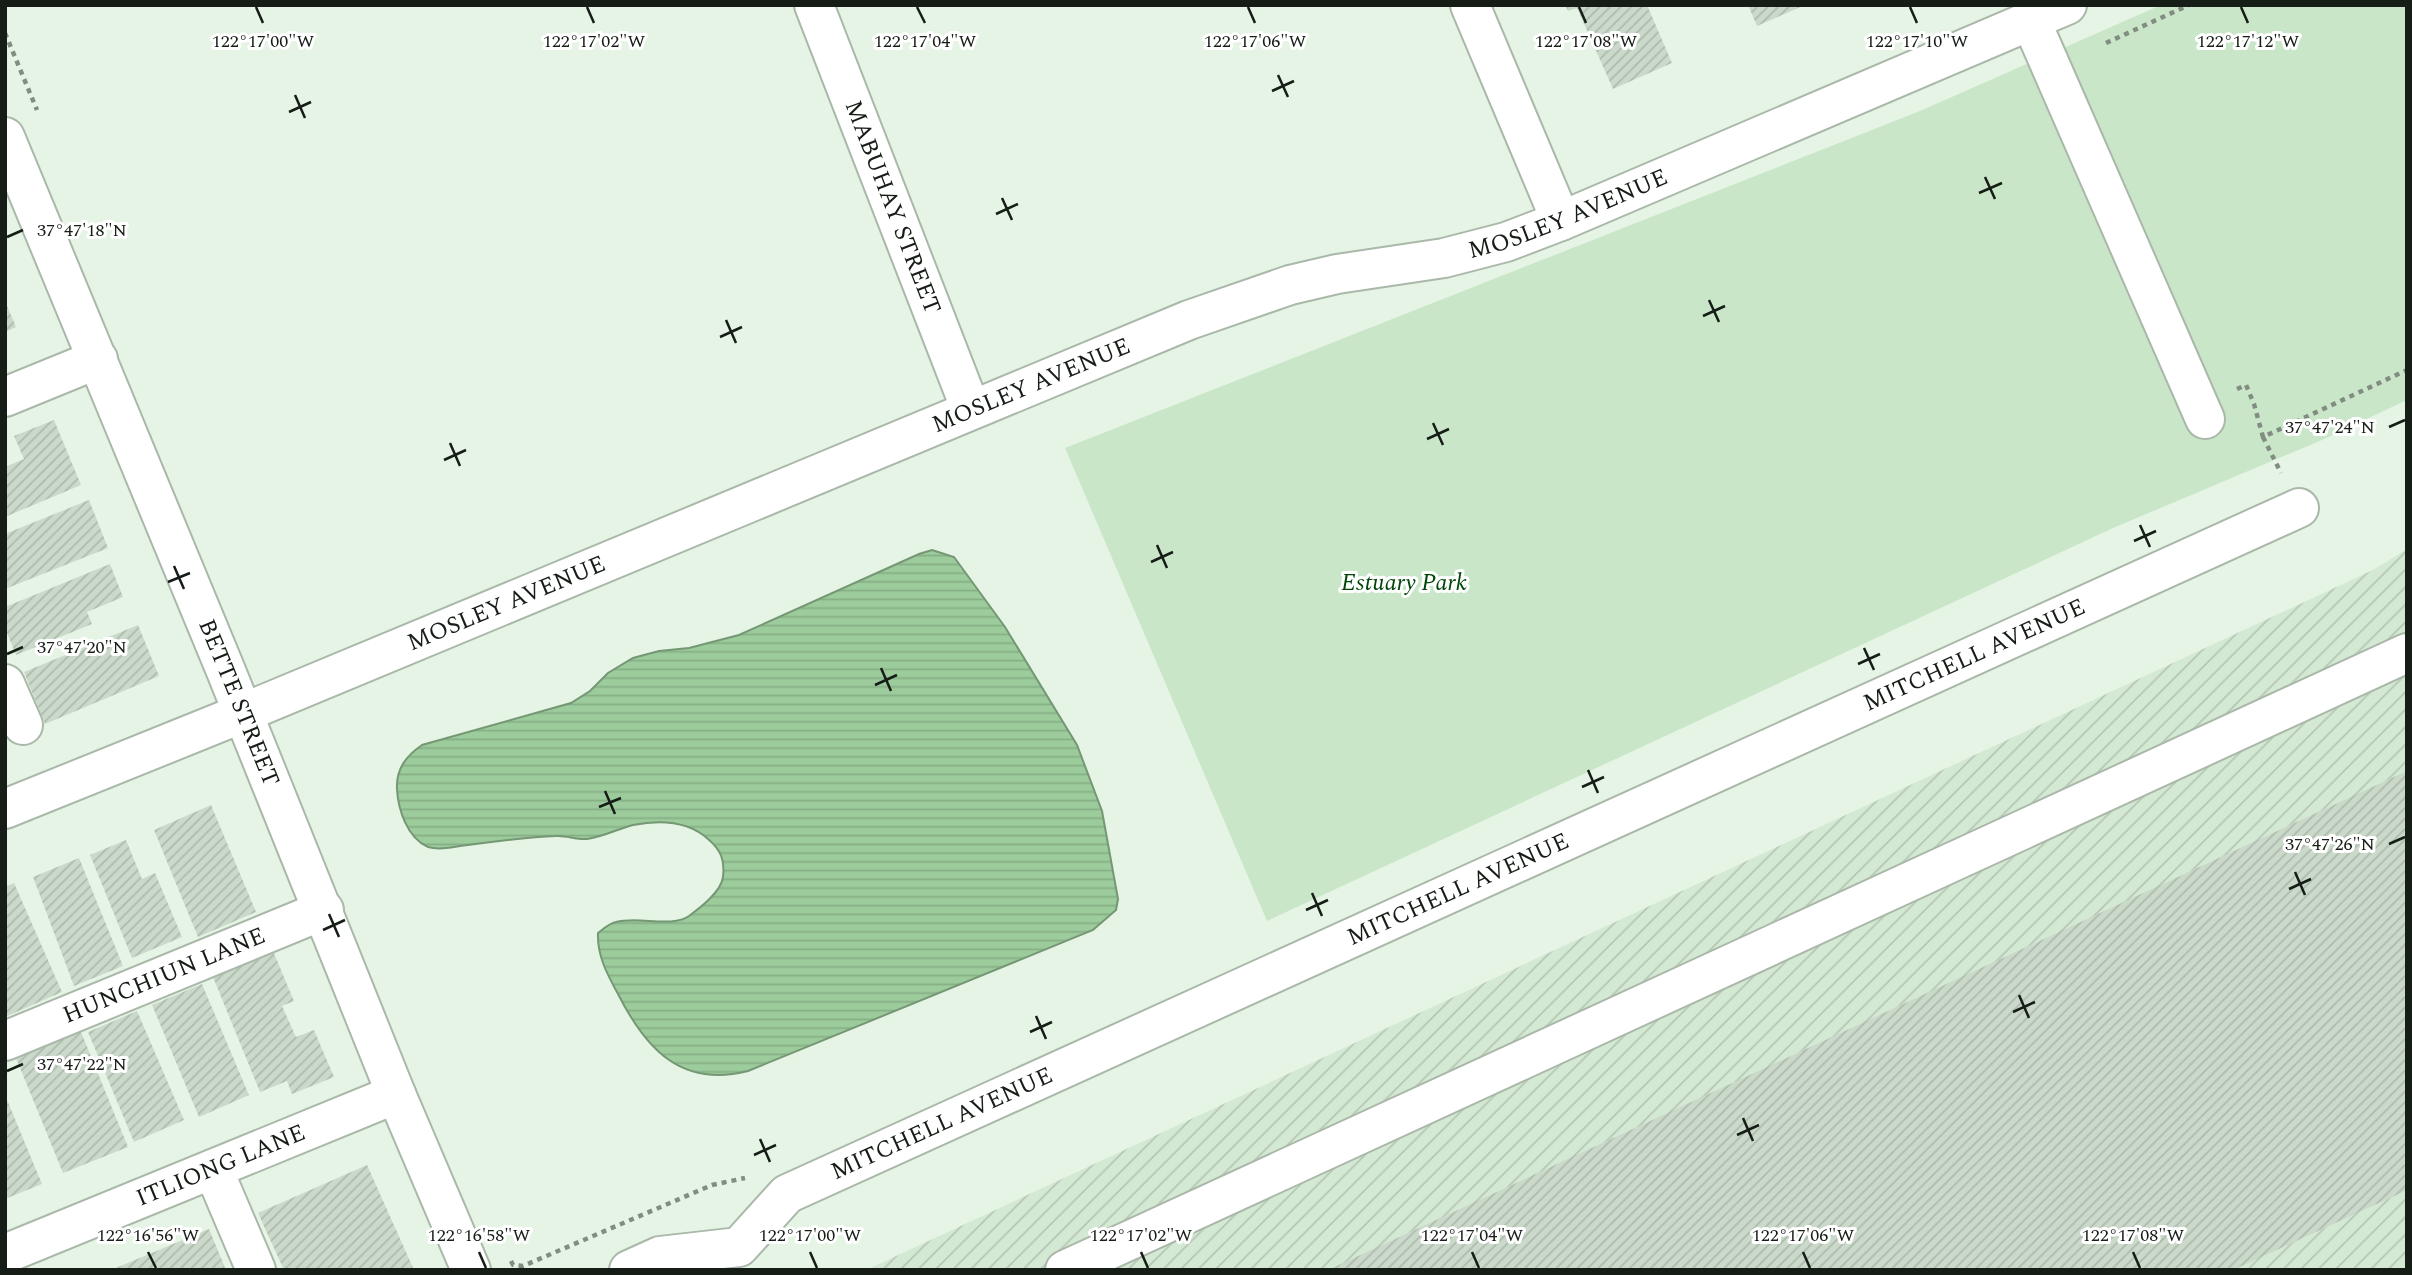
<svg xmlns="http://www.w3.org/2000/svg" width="2412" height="1275" font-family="Spectral,serif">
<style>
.industrial{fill:url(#industrial-furrows)}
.green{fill:#c9e7c8}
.water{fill:url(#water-rules);stroke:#749774;stroke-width:2}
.building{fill:url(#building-hatch)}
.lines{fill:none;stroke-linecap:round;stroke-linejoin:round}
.minor-casing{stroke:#aab8a9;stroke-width:42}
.path{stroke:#828d82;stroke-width:4.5;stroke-dasharray:5 5;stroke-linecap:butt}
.minor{stroke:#fff;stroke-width:38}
.ticks{fill:none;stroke:#161c16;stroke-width:2.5}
.labels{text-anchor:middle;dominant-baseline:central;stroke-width:6;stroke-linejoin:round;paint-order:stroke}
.street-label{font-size:24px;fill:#161c16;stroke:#fff}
.park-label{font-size:24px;font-style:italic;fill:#004608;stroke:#fff}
.ticks-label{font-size:18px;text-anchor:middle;fill:#161c16;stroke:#fff;stroke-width:6;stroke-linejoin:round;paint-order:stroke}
</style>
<defs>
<pattern id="industrial-furrows" width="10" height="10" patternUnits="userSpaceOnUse" patternTransform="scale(1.75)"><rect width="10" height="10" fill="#d4e9d3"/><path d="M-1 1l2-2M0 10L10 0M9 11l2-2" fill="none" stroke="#b5c7b4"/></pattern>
<pattern id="water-rules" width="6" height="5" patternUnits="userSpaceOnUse" patternTransform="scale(1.75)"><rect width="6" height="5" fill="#9dcc9c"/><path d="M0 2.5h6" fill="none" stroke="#86af86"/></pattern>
<pattern id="building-hatch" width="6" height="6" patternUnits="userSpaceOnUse" patternTransform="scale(1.75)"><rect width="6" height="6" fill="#cad9ca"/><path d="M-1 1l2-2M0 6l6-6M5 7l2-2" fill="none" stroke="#adbaad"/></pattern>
</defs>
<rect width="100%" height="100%" fill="#e5f4e4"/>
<path class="industrial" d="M2407,549V1270H866L2373,570Z"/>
<path class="green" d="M2161,5H2407V400L2322,440L2113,528L1267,921L1065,448L1920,111Z"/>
<path class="water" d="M932,550L954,557L1005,627L1077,745L1102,811L1118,899L1116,910L1093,930L748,1071C681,1088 646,1049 618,994C607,974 597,955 598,933C603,929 610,923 616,922C638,916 672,928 689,916C701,907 721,892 723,877C725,860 721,850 708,839C688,821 659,820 633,825C617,829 603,837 587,839C576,840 566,835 556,836C524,837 492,842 460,846C450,848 438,850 428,847C407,838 398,809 397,789C396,769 406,756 422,745L571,703L590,691L608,673L633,658L659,651L689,648L739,635L919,554Z"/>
<path class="building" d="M1565,5H1647L1672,63L1613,89L1577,8L1568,11Z
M1748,5H1805L1757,26Z
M5,301L16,327L5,332Z
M54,420L81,485L5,517V467L24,459L14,436Z
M89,500L108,548L5,589V534Z
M110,564L123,597L87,612L92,624L16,655L5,628V607Z
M138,625L159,676L45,724L24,672Z
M2407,771V1190L2233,1270H1328Z
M211,805L256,912L198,937L154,830Z
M126,840L142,879L155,873L182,937L132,958L90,855Z
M79,858L123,966L74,986L33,877Z
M14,883L62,992L5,1017V887Z
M273,951L294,1001L282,1006L296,1037L314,1030L334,1077L292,1094L287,1081L260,1092L213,977Z
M202,984L249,1095L199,1117L152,1005Z
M137,1011L184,1120L134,1142L88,1032Z
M81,1032L128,1147L63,1173L16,1058Z
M5,1095L42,1184L5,1199Z
M367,1165L414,1270H284L258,1213Z
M209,1229L226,1270H111Z"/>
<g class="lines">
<g class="minor-casing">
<g id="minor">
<path id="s1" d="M814,5L971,410"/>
<path d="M1470,5L1561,221"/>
<path d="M2031,21L2205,419"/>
<path id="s2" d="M5,137L226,671L396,1094L471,1270"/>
<path d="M5,397L98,359"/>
<path d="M5,684L23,725"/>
<path id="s3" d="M5,809L243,713L1189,320L1290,285L1337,274L1444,258L1506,242L1561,221L2067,5"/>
<path id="s4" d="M5,1041L324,910"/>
<path d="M213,1169L256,1270"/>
<path id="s5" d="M5,1254L396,1094"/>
<path id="s6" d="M629,1270L660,1256L739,1247L787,1194L2299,508"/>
<path d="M1065,1270L2407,653"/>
</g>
</g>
<path class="path" d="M5,33L37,110
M2106,43L2189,5
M2237,389L2246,385L2254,404L2263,437L2407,370
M2263,437L2281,473
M511,1261L513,1265L523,1266L712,1185L745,1178"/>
<use href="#minor" class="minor"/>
</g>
<path class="ticks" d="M256,7L263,23M587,7L594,23M917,7L925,23M1248,7L1255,23M1579,7L1586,23M1910,7L1917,23M2241,7L2248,23M1278,75L1288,97M1272,91L1294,81M295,95L305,118M289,112L311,102M1985,177L1995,199M1979,193L2002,183M1002,198L1012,220M996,214L1018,204M7,237L23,230M1709,300L1719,322M1703,316L1725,306M726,320L736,343M720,337L742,327M1433,423L1443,445M2389,427L2405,420M1427,439L1449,429M450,443L460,466M444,460L466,450M2140,525L2150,547M2134,541L2156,531M1157,545L1167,568M1151,562L1173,552M174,566L184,589M168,582L190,573M1864,648L1874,670M7,654L23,647M1858,664L1880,654M881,668L891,691M875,685L897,675M1588,770L1598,793M1582,787L1604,777M605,791L615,814M599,807L621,798M2389,844L2405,837M2295,872L2305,895M2289,889L2311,879M1312,893L1322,916M1306,910L1328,900M329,914L339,937M323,930L345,920M2019,995L2029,1018M2013,1012L2035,1002M1036,1016L1046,1039M1030,1032L1052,1022M7,1071L23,1064M1743,1118L1753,1141M1737,1135L1759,1125M760,1139L770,1162M754,1155L776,1145M148,1252L156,1268M479,1252L486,1268M810,1252L817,1268M1141,1252L1148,1268M1472,1252L1479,1268M1803,1252L1810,1268M2133,1252L2140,1268"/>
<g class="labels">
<g class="street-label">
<text stroke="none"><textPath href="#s1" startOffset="217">MABUHAY STREET</textPath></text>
<text stroke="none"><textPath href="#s3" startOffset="1676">MOSLEY AVENUE</textPath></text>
<text stroke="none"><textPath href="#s3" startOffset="1110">MOSLEY AVENUE</textPath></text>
<text stroke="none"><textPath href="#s3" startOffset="542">MOSLEY AVENUE</textPath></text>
<text stroke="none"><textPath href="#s6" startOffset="1489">MITCHELL AVENUE</textPath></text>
<text stroke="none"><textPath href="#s2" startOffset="612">BETTE STREET</textPath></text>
<text stroke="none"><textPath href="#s6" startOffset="922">MITCHELL AVENUE</textPath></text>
<text stroke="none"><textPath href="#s4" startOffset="172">HUNCHIUN LANE</textPath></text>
<text stroke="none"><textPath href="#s6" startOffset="355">MITCHELL AVENUE</textPath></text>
<text stroke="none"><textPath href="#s5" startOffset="233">ITLIONG LANE</textPath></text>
</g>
<g class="park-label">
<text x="1404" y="583">Estuary Park</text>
</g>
</g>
<g class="ticks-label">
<text x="263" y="47">122°17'00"W</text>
<text x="594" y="47">122°17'02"W</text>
<text x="925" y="47">122°17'04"W</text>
<text x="1255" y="47">122°17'06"W</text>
<text x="1586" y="47">122°17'08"W</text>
<text x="1917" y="47">122°17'10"W</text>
<text x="2248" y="47">122°17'12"W</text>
<text x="82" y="236">37°47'18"N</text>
<text x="2330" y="433">37°47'24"N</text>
<text x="82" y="653">37°47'20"N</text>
<text x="2330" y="850">37°47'26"N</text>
<text x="82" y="1070">37°47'22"N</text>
<text x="148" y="1241">122°16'56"W</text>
<text x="479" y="1241">122°16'58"W</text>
<text x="810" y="1241">122°17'00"W</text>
<text x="1141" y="1241">122°17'02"W</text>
<text x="1472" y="1241">122°17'04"W</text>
<text x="1803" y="1241">122°17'06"W</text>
<text x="2133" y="1241">122°17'08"W</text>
</g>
<rect width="2412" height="1275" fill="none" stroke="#161c16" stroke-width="14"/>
</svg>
